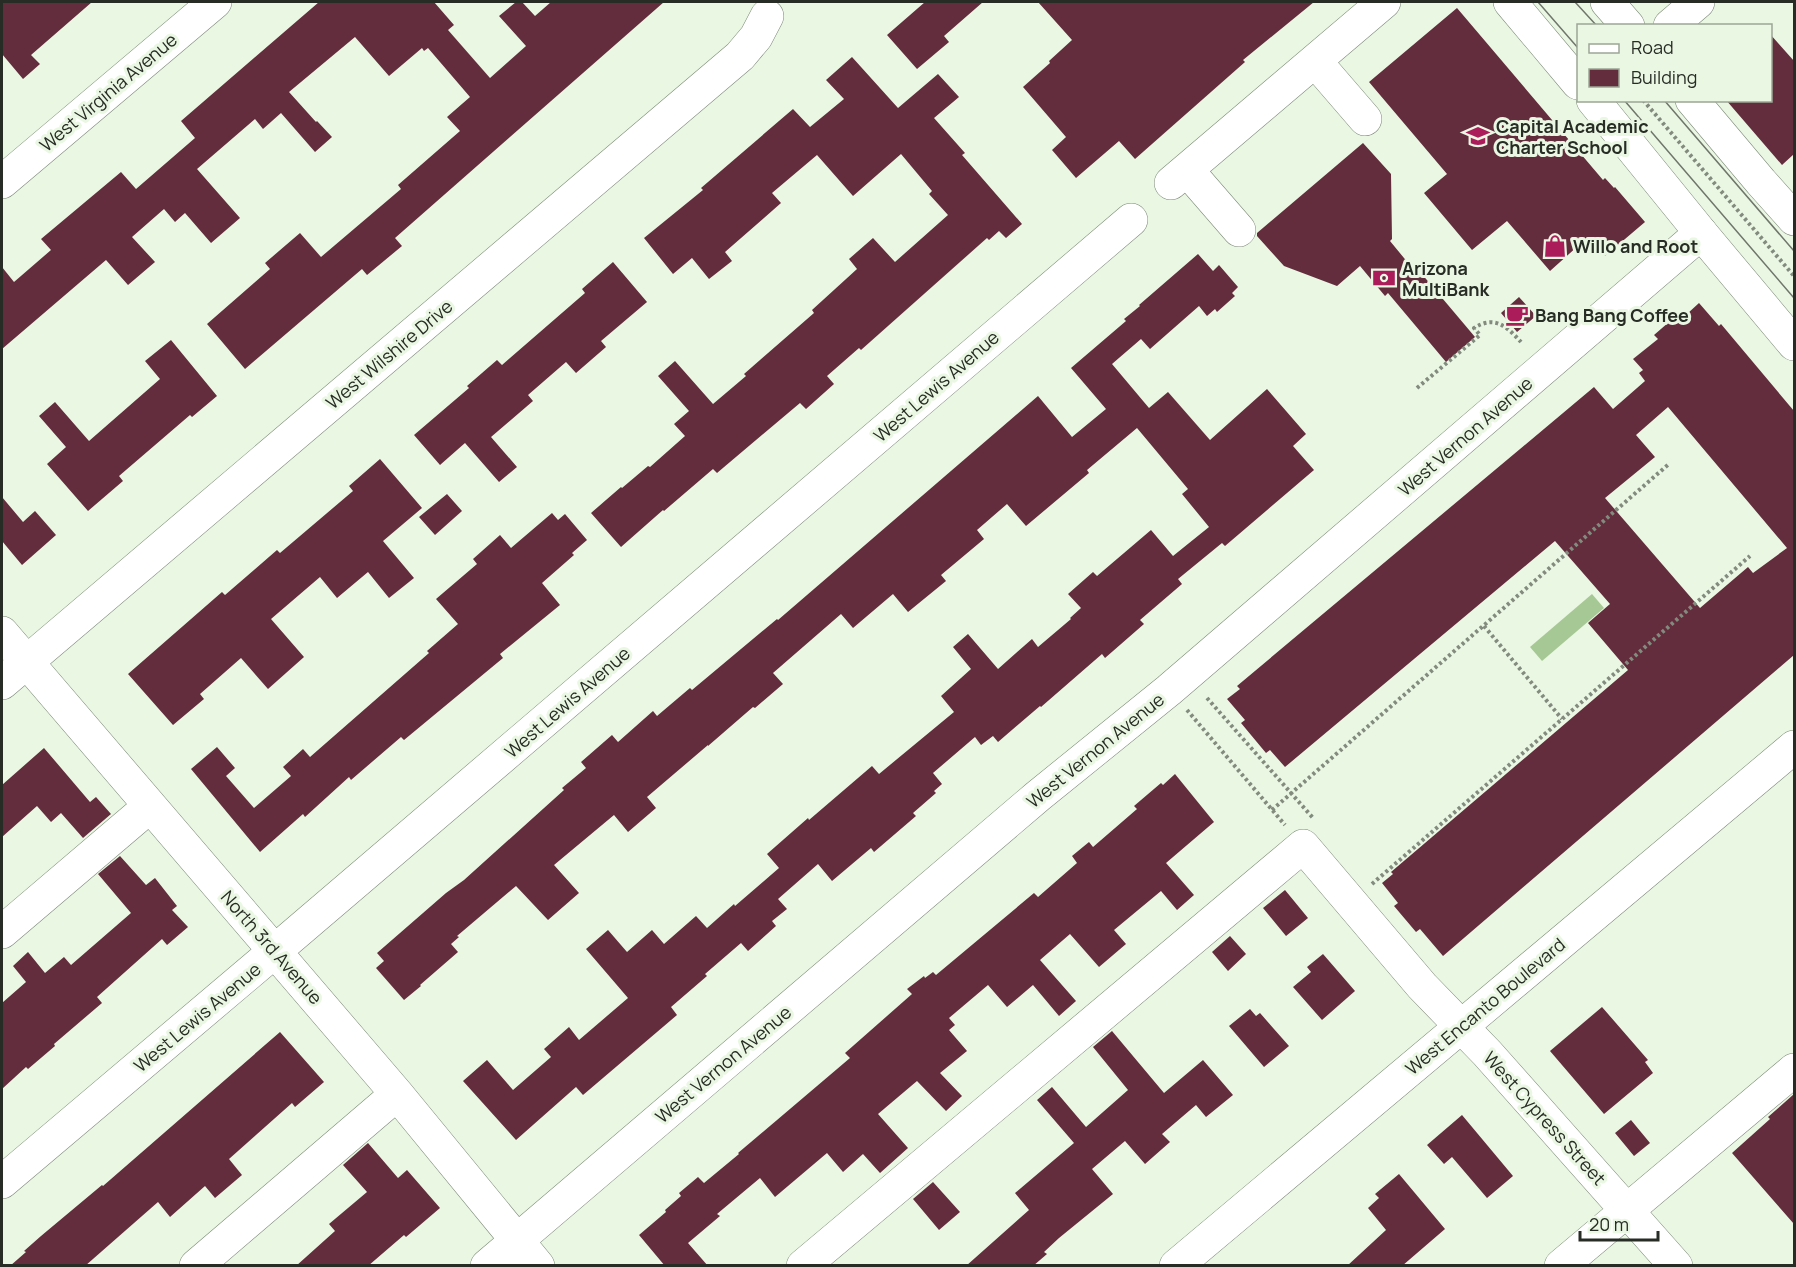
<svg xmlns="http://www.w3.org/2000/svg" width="1796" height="1267" font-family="Manrope,sans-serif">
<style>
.water{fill:#a6c895}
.building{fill:#632d3e;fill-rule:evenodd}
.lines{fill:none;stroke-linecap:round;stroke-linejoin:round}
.minor-casing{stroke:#7c8877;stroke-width:34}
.major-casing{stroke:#7c8877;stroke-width:34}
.path{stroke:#828b7e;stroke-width:4;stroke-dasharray:3 3;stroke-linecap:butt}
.minor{stroke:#fff;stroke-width:33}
.major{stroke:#fff;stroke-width:33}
.tram{stroke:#6f776b;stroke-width:1.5}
.labels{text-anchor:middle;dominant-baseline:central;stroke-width:6;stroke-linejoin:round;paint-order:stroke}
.street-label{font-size:18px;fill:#272c25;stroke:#eaf7e3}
.poi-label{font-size:18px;font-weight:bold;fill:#272c25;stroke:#eaf7e3;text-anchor:start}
</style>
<rect width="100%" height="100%" fill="#eaf7e3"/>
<path class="water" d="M1592,594L1604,608L1542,661L1530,647Z"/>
<path class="building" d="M2,2H92L31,55L40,64L23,79L2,54Z
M319,2H434L454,25L448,30L490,78L526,46L499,16L516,2H522L535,16L551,2H664L395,238L402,246L367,275L362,269L245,369L207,324L270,269L265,263L300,233L321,257L401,189L398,185L460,131L447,117L470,97L428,48L424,51L422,48L389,76L355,37L289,92L316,122L317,121L332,137L315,152L281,113L263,129L255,119L197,169L240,218L211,243L185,213L175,222L164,209L132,237L155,262L128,285L106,260L2,349V267L14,282L51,250L41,239L121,172L136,189L195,138L181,121Z
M925,2H983L944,36L949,42L917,69L887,35Z
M1038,2H1314L1243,60L1245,62L1135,159L1119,141L1076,178L1052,150L1066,137L1023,87L1050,63L1049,61L1072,40Z
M1457,8L1603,180L1605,178L1614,188L1615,187L1645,222L1605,256L1588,237L1550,271L1507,221L1472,250L1424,193L1447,174L1369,82Z
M1770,34L1794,61V154L1782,165L1726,100H1770Z
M852,57L898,108L938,74L959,97L934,118L965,153L962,155L1022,224L1006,238L999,231L989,240L987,238L861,350L859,348L827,376L834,384L806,409L800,403L717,473L713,469L664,511L663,510L621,547L591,513L621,487L622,488L648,466L650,467L685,436L674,424L689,411L658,376L675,361L713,404L746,376L744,374L814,313L812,310L857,269L849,259L873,238L895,262L948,215L929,194L932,191L901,154L853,196L817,155L772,193L781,203L725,252L732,261L709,279L692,258L673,274L644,238L703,190L701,188L793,109L810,127L844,99L826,80Z
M1363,143L1391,174L1392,239L1390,241L1418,275L1421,273L1475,337L1446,362L1388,293L1385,296L1360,266L1337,286L1284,266L1257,236V233Z
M1198,254L1213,271L1219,265L1238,287L1232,293L1235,296L1217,312L1215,309L1207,316L1199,306L1150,349L1141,339L1112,364L1149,408L1168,392L1210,440L1267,389L1306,434L1293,446L1314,470L1225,546L1222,543L1178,579L1182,584L1140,620L1144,624L1105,658L1102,654L1041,707L1040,706L998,742L993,736L981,745L975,737L933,773L942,784L934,791L936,793L913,813L916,816L874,852L871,848L832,881L818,864L778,899L787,909L772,921L776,926L748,951L741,943L705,974L707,976L671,1007L677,1015L583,1095L576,1087L516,1140L463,1081L487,1060L513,1090L551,1057L544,1049L569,1027L579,1040L628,998L586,949L608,930L627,952L652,930L664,944L696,916L707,928L734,904L735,906L779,868L767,854L808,818L809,820L872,766L879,774L954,712L941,696L971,669L953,647L968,634L998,669L1032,639L1038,647L1071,619L1070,618L1081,608L1068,594L1093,572L1097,576L1151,530L1173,556L1209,527L1182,494L1188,489L1137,428L1087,470L1089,473L1026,526L1007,504L977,530L984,539L941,575L946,581L908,612L893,594L853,628L841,614L773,673L783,684L755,708L753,707L708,746V745L647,797L656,808L628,832L614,815L554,865L579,893L548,920L516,886L457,936L459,937L451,944L458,952L420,985L421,986L404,1000L376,968L384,961L377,953L446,893L464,880L564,790L562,788L586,768L581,762L612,735L618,742L653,711L657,716L690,688L692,690L777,619L778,620L1038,396L1072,437L1106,409L1071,368L1126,321L1124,319L1140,306L1139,305Z
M613,262L647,302L601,341L606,347L576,373L566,362L528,395L533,401L491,437L517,467L499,482L465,443L440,465L414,435L469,388L467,386L497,360L502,365L585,293L582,289Z
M1519,297L1536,316L1517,332L1501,313Z
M1699,303L1719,326L1721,324L1794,411V655L1443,956L1420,929L1416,932L1394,906L1398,903L1382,883L1393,874L1391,872L1628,670L1588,623L1610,604L1555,541L1285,767L1270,750L1266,753L1241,723L1245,720L1227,699L1240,689L1237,686L1594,387L1613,409L1645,381L1639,373L1643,370L1633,359L1658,339L1654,335L1683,310L1687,314ZM1668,407L1787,548L1753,573L1748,567L1700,608L1605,498L1655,457L1636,435Z
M171,340L217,396L192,417L190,415L119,476L123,481L88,511L47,464L66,447L39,416L55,402L89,441L160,379L145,361Z
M380,459L422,508L383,541L414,578L389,598L368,572L337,598L320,577L271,619L304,657L268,689L241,658L200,694L204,699L173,725L128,674L222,592L225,595L277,550L280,553L353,491L349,486Z
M447,494L462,511L435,535L419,517Z
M2,497L23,522L35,511L56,535L22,565L2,541Z
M552,513L558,520L565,514L587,540L572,553L574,555L542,583L560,605L500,654L503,658L404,740L401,737L351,780L349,777L305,817L303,814L260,852L191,769L217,747L235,768L226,776L254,808L291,776L283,767L303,749L310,757L429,653L427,651L458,624L436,599L477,564L473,559L500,535L511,548Z
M44,748L90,802L96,797L111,814L83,838L61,813L51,822L37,806L2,837V785Z
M1175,774L1214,822L1166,863L1194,895L1177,910L1161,891L1114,930L1126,944L1099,967L1070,934L1040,960L1076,1001L1059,1016L1033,985L1007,1007L988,985L949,1018L955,1025L949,1030L967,1051L940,1073L962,1096L946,1111L917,1081L878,1114L908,1148L880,1173L863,1154L843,1172L827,1153L775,1197L760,1178L717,1214L720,1216L688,1243L708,1266H665L639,1235L666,1212L665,1210L681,1196L679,1193L698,1177L704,1183L739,1154L738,1153L850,1058L845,1053L912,994L907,989L924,976L925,978L933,972L936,975L1034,893L1038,897L1077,863L1072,856L1089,842L1093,847L1137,809L1134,806L1161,783L1163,785Z
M120,856L146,885L155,878L177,906L172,910L188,927L167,945L162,939L97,997L102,1003L54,1044L55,1046L28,1069L26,1067L2,1089V1003L26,982L13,966L28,952L45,973L64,957L71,965L131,913L98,874Z
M1285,890L1308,918L1286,936L1263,908Z
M1230,936L1246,954L1228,971L1212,952Z
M1323,954L1355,991L1322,1020L1293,987L1311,972L1307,967Z
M1602,1007L1648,1060L1645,1062L1653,1073L1604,1114L1550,1051Z
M1250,1009L1256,1016L1260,1013L1289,1046L1264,1067L1229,1026Z
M1112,1031L1164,1093L1203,1060L1233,1095L1206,1117L1196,1105L1162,1134L1170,1142L1145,1164L1125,1141L1092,1169L1113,1194L1059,1238L1044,1252L1047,1254L1033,1266H966L1029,1210L1015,1193L1074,1143L1037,1100L1052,1087L1086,1127L1128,1090L1093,1047Z
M280,1032L324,1082L295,1107L292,1103L229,1159L242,1175L215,1198L205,1186L170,1217L158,1202L85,1266H10L26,1252L24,1251L41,1236L102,1185L103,1186Z
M1794,1094V1224L1732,1153L1770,1119L1768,1117Z
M1462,1115L1513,1176L1487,1198L1452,1157L1444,1164L1427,1145Z
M1631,1120L1650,1143L1634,1156L1615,1133Z
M368,1143L398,1178L407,1170L440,1208L406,1237L404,1235L368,1266H296L335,1231L329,1224L367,1192L343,1165Z
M1399,1174L1445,1229L1402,1266H1347L1386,1230L1368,1208L1379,1198L1375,1194Z
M933,1182L960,1212L939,1230L913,1199Z"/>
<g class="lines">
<g class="minor-casing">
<path id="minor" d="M1670,26L1698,2
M1315,61L1365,119
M1187,170L1239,230
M2,182L215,2
M1171,183L1384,2
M2,633L397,1094L538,1266
M2,683L740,56L756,37L767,16
M2,932L150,806
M2,1182L275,951L1131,220
M196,1266L397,1094
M487,1266L1038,796L1169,690L1701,233
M803,1266L1303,846L1422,986L1487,1053L1676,1266
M1176,1266L1794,747
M1561,1266L1794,1070"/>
</g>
<g class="major-casing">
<path id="major" d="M1510,2L1578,83
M1607,2L1628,26
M1593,100L1701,233L1794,344
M1692,100L1761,182L1794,219"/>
</g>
<path class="path" d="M1643,100L1794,276
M1417,388L1480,335L1474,328C1495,315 1506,326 1521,342
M1484,626L1562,719
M1207,698L1313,818
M1187,710L1285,825
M1272,810L1670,463
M1372,884L1750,556"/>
<use href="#minor" class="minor"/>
<use href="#major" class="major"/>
<path class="tram" d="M1538,2L1578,48
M1575,2L1597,26
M1624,100L1794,298
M1664,100L1794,251"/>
</g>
<defs>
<g id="school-bare" transform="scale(1.8)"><path d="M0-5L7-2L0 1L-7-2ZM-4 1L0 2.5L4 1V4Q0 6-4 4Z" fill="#ab1d5a" stroke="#eaf7e3" stroke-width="2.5" paint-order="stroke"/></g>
<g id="shop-bare" transform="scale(1.8)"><path d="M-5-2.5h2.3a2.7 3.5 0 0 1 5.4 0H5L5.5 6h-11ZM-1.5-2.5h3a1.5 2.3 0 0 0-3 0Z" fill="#ab1d5a" stroke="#eaf7e3" stroke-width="2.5" paint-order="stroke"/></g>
<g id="bank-bare" transform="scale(1.8)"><path d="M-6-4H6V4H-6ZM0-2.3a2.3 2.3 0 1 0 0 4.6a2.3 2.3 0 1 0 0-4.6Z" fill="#ab1d5a" stroke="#eaf7e3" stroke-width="2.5" paint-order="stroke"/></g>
<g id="cafe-bare" transform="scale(1.8)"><path d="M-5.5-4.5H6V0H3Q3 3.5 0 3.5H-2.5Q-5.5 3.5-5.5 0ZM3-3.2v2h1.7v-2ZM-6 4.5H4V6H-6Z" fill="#ab1d5a" stroke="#eaf7e3" stroke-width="2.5" paint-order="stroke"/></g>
</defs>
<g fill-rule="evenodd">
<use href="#school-bare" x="1478" y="136"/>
<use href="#shop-bare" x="1555" y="246"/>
<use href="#bank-bare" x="1384" y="278"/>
<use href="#cafe-bare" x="1517" y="315"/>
</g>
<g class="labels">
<g class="street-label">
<text transform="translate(108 92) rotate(-40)">West Virginia Avenue</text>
<text transform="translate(389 354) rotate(-40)">West Wilshire Drive</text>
<text transform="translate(936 386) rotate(-41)">West Lewis Avenue</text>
<text transform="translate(1465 436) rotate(-41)">West Vernon Avenue</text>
<text transform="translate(567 702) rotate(-41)">West Lewis Avenue</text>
<text transform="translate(1095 750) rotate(-39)">West Vernon Avenue</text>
<text transform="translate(272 947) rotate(49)">North 3rd Avenue</text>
<text transform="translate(1485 1006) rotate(-40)">West Encanto Boulevard</text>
<text transform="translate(197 1017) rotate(-40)">West Lewis Avenue</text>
<text transform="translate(723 1064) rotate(-40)">West Vernon Avenue</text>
<text transform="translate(1545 1118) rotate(48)">West Cypress Street</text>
</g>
<g class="poi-label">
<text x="1496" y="126">Capital Academic<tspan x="1496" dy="21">Charter School</tspan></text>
<text x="1573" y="246">Willo and Root</text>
<text x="1402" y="268">Arizona<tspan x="1402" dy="21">MultiBank</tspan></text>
<text x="1535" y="315">Bang Bang Coffee</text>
</g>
</g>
<rect width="1796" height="1267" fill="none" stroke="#272c25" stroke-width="6"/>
<rect x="1577" y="24" width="195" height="78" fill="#eaf7e3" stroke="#9ca697" stroke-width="1.5"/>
<rect x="1589" y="44" width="30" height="9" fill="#ffffff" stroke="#9ca697" stroke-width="1.5"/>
<text x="1631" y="54" font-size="18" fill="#272c25">Road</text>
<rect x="1589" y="69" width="30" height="18" fill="#632d3e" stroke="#9ca697" stroke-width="1.5"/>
<text x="1631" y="84" font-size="18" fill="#272c25">Building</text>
<path d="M1580 1231v9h78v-9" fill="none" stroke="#272c25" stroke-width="3"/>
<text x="1589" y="1231" font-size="18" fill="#272c25" stroke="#eaf7e3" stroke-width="4.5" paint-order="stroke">20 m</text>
</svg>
